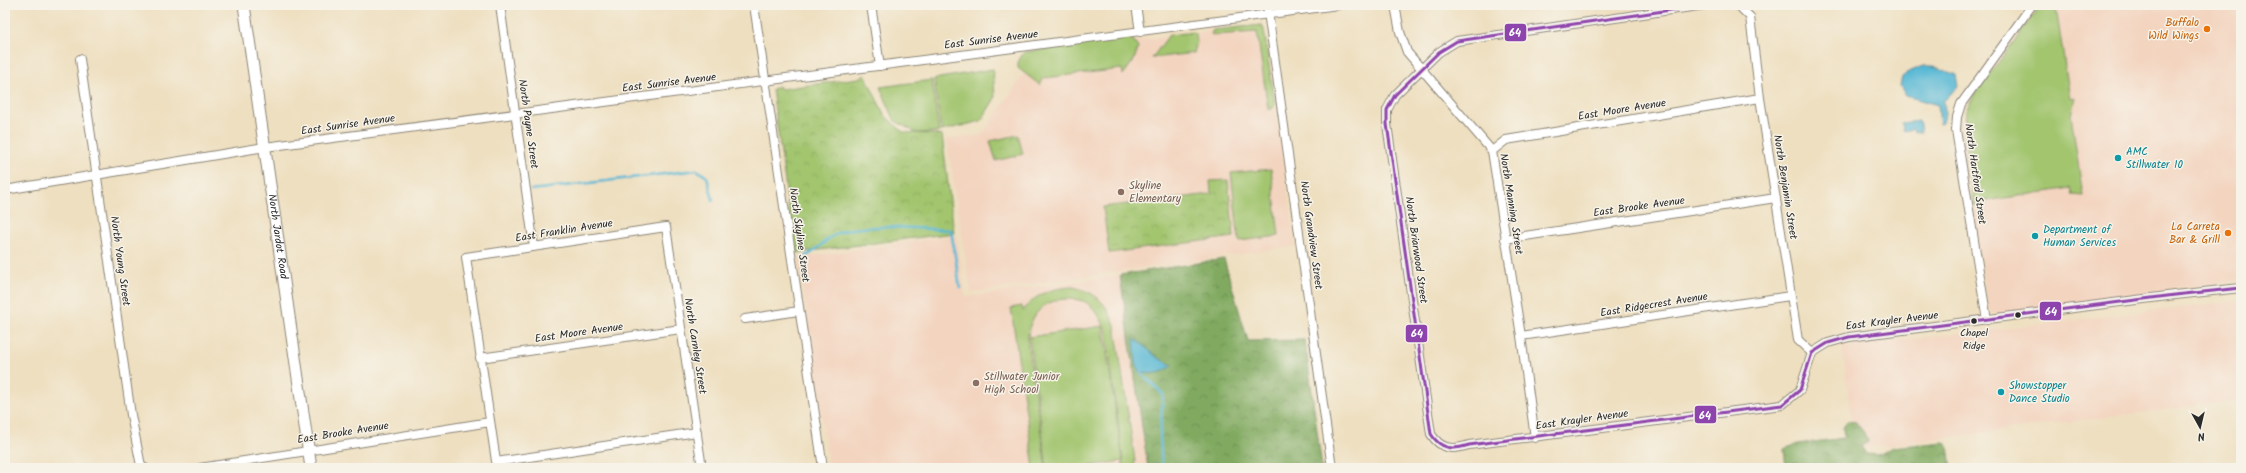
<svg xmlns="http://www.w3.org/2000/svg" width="2246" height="473" font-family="Kalam,sans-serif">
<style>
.built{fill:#f3d4bf}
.grass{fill:#a2c56e;stroke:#66784c}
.forest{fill:url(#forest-crowns);stroke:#566a46}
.park{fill:url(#park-crowns);stroke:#66784c}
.water{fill:#56b8d5;stroke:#407280}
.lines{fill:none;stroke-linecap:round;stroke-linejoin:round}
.stream{stroke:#56b8d5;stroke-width:2.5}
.street-casing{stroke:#8c8576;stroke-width:10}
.secondary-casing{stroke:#8c8576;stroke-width:13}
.street{stroke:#fff;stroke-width:8}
.secondary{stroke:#fff;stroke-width:11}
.bus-1-casing{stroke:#f7f3e8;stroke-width:6}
.bus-1{stroke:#8e44ad;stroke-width:3}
.food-dot{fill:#e8710a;stroke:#f7f3e8;stroke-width:1.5}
.culture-dot{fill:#0f9aa8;stroke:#f7f3e8;stroke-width:1.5}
.education-dot{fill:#8d6e63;stroke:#f7f3e8;stroke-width:1.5}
.bus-dot{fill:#2b2b2b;stroke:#f7f3e8;stroke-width:1.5}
.labels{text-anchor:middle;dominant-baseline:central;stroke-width:3;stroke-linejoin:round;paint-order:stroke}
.bus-label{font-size:10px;fill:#2b2b2b;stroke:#f7f3e8}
.food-label{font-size:11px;fill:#c56008;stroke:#f7f3e8;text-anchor:end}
.street-label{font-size:11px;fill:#2b2b2b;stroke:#f7f3e8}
.culture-label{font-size:11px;fill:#0d838f;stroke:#f7f3e8;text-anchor:start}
.education-label{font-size:11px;fill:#785e54;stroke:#f7f3e8;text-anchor:start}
.line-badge{stroke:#f7f3e8;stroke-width:1.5}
.badge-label{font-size:11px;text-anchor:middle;font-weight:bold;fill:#fff}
</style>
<defs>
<pattern id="forest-crowns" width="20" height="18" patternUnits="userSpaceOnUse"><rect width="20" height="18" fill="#81aa61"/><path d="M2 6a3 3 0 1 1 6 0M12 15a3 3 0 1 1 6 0" fill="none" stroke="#6a8b50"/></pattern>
<pattern id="park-crowns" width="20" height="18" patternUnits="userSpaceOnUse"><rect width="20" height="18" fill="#a2c56e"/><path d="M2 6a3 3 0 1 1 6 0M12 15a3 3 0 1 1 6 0" fill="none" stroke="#8ca95f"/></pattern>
</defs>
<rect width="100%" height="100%" fill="#f7f3e8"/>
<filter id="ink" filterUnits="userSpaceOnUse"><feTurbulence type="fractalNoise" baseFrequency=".025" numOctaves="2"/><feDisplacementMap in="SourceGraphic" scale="8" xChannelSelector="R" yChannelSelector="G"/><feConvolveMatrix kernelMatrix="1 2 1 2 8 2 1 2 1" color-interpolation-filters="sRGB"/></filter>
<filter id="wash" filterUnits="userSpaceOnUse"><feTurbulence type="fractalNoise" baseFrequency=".012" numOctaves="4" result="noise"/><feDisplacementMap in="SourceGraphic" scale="16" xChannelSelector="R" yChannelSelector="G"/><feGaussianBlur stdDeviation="0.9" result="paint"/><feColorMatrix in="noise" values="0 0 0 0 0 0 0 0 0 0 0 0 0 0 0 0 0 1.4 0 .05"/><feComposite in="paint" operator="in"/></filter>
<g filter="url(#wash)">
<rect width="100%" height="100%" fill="#eedfc0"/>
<path class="built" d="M2037,5H2241V280L1999,315L1992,313L1987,306L1961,127L1969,101Z
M1263,24L1296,246L971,293L947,139L982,135L1024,74L1017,56Z
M957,235L966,297L1120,275L1148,468H829L798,258Z
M2241,301V400L1855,449L1842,347Z"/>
<path class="grass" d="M2041,5H2062L2056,8L2070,98L2075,97L2071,115L2083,196L2073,195L2071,188L1985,201L1986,206L1975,205L1974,201L1965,133L1966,110L1975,94Z
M1262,25L1264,30L1275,105L1272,109H1268L1257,32L1213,35L1211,34L1213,30Z
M1194,32L1196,34L1197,42L1194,53L1152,58L1169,35Z
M1132,38L1138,48L1134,60L1123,75L1122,69L1044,78L1040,85L1018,68V62L1024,52Z
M993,69L995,98L981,121L941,131L934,79Z
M932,80L939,132L917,133L895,121L880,87Z
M1271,169L1279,236L1239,241L1231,173Z
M1073,287C1098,293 1105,302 1115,325L1135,461L1134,468H1122L1123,461L1077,468H1047L1029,337L1103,326L1123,461L1106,330C1101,319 1097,310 1087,303C1081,299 1072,299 1066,299C1040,300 1026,321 1028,345L1046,468H1034L1011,308L1022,306L1023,311C1036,293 1052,288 1073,287Z"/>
<path class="forest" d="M1224,259L1248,341L1305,340L1322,468H1148L1120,275Z
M1847,421L1856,422L1868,438V442L1861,446L1866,454L1879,455L1892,447L1944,442L1948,446L1951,468H1786L1784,449L1798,444L1844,438L1843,428Z"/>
<path class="park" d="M865,75L885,116L903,132L942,135L954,233L795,253L772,89L779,86L781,89L859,78Z
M1018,135L1023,154L996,161L990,141Z
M1228,180L1234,237L1109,253L1103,207L1211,194L1210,181Z"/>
<path class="water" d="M1923,66H1934L1956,75L1958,86L1943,102C1946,109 1945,116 1943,123L1940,124L1938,105L1906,96L1900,86L1902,77L1910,71Z
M1919,121L1921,132H1914L1913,129L1903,131L1902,123Z
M1134,338L1158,358L1172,365C1163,374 1153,374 1141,373L1136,363Z"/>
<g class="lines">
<path class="stream" d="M531,190L697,170L707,177L713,200
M806,256C820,250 826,236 844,231C872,223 921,229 951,230L960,288
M1141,373L1163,394L1160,435L1162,468"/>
</g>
</g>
<g filter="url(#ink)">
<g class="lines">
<g class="street-casing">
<path id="street" d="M500,5L534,247
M754,5L823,468
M871,5L880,66
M1136,5L1140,32
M1267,5L1332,468
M1395,5L1400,32L1407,52L1492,151L1521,336L1535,438
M1705,5L1457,41L1439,52L1395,95L1387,110V124L1431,434C1441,450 1453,450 1469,445L1782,405L1800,390L1812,353L1828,343L1849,337L2175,295L2241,288
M1735,5L1739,6L1750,17L1760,98L1798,340L1812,353
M80,59L131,415L141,466L145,468
M1492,151L1506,140L1760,98
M5,190L265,147L1338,5
M1505,239L1776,198
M745,319L799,311
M1987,320L1956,130L1957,117L1961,104L2032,5
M1521,336L1790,296
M480,358L681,329
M496,462L697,432
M200,468L490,422
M497,468L466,257L666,227L702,468"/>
</g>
<g class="secondary-casing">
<g id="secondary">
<path id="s1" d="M244,5L311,468"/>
</g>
</g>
<use href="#street" class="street"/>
<use href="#secondary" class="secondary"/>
<g class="bus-1-casing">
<path id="bus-1" d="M1705,5L1457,41L1439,52L1395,95L1387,110V124L1431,434C1441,450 1453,450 1469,445L1782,405L1800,390L1812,353L1828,343L1849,337L2175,295L2241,288"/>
</g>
<use href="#bus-1" class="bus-1"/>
</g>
</g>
<g class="food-dot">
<circle cx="2207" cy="29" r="4"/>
<circle cx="2228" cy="233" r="4"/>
</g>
<g class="culture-dot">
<circle cx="2118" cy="158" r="4"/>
<circle cx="2035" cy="236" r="4"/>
<circle cx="2001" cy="392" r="4"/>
</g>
<g class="education-dot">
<circle cx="1121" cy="192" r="4"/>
<circle cx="976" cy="383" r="4"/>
</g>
<g class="bus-dot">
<circle cx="2018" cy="315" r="3.5"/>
<circle cx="1974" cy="321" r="3.5"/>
</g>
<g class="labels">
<g class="bus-label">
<text x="1974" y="333">Chapel<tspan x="1974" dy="13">Ridge</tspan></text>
</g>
<g class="food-label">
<text x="2199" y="23">Buffalo<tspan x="2199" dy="13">Wild Wings</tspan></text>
<text x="2220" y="227">La Carreta<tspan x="2220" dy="13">Bar &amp; Grill</tspan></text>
</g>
<g class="street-label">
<text transform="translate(991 40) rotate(-7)">East Sunrise Avenue</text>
<text transform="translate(669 83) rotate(-7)">East Sunrise Avenue</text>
<text transform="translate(1622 110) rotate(-9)">East Moore Avenue</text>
<text transform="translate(528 124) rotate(82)">North Payne Street</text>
<text transform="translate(348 125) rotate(-8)">East Sunrise Avenue</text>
<text transform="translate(1975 174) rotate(82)">North Hartford Street</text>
<text transform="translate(1785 187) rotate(81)">North Benjamin Street</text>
<text transform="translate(1511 204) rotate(81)">North Manning Street</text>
<text transform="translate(1639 207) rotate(-8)">East Brooke Avenue</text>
<text transform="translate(564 231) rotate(-9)">East Franklin Avenue</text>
<text transform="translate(799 235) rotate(82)">North Skyline Street</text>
<text transform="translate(1311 235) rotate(82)">North Grandview Street</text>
<text stroke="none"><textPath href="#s1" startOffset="234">North Jardot Road</textPath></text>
<text transform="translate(1416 250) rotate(82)">North Briarwood Street</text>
<text transform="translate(120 261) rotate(82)">North Young Street</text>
<text transform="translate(1654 305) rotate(-9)">East Ridgecrest Avenue</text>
<text transform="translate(1892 321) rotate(-7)">East Krayler Avenue</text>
<text transform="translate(579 333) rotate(-8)">East Moore Avenue</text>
<text transform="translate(695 346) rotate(81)">North Carnley Street</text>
<text transform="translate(1582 420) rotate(-8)">East Krayler Avenue</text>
<text transform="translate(343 433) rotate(-9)">East Brooke Avenue</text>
</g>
<g class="culture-label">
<text x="2126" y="152">AMC<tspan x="2126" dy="13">Stillwater 10</tspan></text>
<text x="2043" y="230">Department of<tspan x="2043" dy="13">Human Services</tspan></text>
<text x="2009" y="386">Showstopper<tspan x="2009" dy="13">Dance Studio</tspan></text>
</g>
<g class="education-label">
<text x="1129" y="186">Skyline<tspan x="1129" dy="13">Elementary</tspan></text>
<text x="984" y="377">Stillwater Junior<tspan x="984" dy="13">High School</tspan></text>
</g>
</g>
<g class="line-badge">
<rect x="1504" y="23" width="23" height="19" rx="4" fill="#8e44ad"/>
<rect x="2039" y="301" width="23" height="20" rx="4" fill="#8e44ad"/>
<rect x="1405" y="324" width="23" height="19" rx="4" fill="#8e44ad"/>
<rect x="1694" y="405" width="23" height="19" rx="4" fill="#8e44ad"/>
</g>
<g class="badge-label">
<text x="1515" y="36">64</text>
<text x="2051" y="315">64</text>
<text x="1417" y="337">64</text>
<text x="1705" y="419">64</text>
</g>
<rect width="2246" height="473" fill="none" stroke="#f7f3e8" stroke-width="20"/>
<g transform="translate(2200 427) rotate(172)" stroke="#f7f3e8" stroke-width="3" paint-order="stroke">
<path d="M0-3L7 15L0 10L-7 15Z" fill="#2b2b2b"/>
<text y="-6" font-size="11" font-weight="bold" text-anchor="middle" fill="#2b2b2b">N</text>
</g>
</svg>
